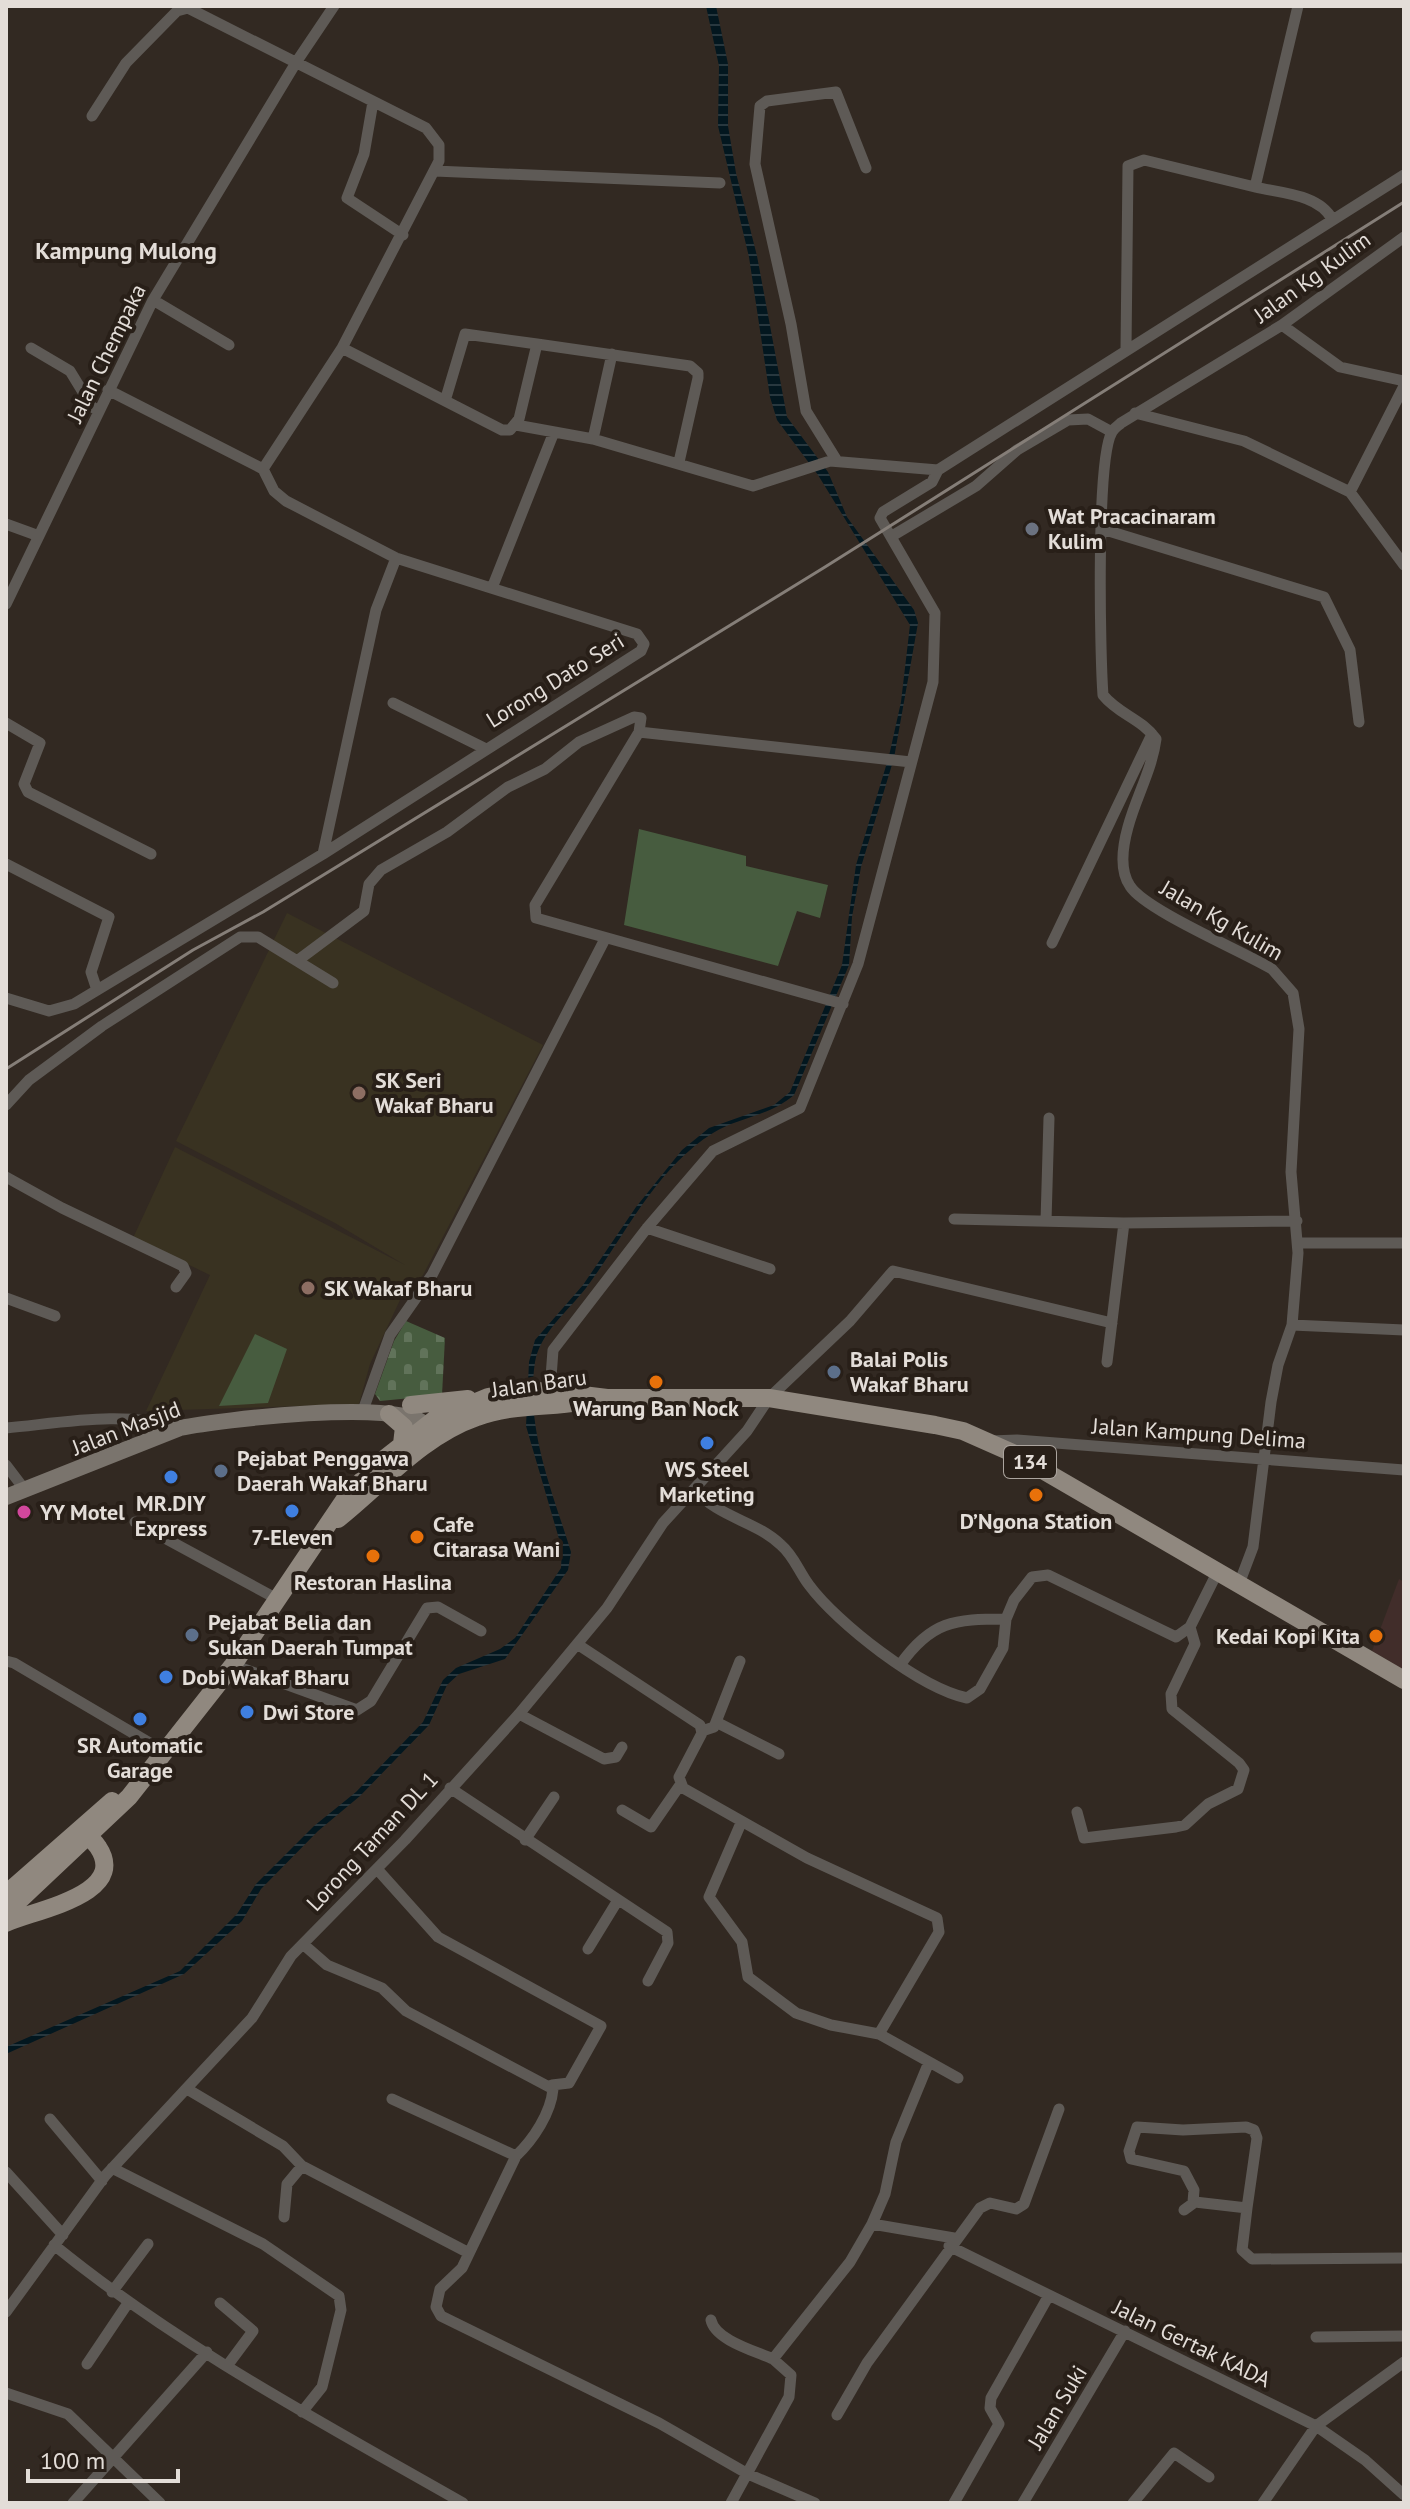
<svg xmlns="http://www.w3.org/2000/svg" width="1410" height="2509" font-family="'PT Sans',sans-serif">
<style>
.commercial{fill:#412d2a}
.education{fill:#393221}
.cemetery{fill:url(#cemetery-stones)}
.pitch{fill:#475c3f}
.water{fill:url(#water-rules)}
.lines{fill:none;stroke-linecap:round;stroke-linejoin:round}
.street{stroke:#5e5a56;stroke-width:11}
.secondary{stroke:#7a746d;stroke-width:16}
.primary{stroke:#90887f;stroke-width:18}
.rail{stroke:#857e78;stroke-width:3}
.worship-dot{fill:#6b7280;stroke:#281f18;stroke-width:3}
.education-dot{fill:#8d6e63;stroke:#281f18;stroke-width:3}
.service-dot{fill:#5c6f8a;stroke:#281f18;stroke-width:3}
.food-dot{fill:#e8710a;stroke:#281f18;stroke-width:3}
.shop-dot{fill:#3f7fe0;stroke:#281f18;stroke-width:3}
.hotel-dot{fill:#d1479c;stroke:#281f18;stroke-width:3}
.labels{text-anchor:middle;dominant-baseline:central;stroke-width:8;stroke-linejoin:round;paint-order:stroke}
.shield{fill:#281f18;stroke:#aba49e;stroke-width:2}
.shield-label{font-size:20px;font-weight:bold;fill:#e3ddd8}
.street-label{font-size:22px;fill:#e3ddd8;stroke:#281f18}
.poi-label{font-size:22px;font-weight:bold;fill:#e3ddd8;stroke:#281f18;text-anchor:start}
.neighbourhood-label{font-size:24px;font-weight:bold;fill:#e3ddd8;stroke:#281f18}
</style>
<defs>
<pattern id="cemetery-stones" width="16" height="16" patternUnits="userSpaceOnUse" patternTransform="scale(2)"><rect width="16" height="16" fill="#475c3f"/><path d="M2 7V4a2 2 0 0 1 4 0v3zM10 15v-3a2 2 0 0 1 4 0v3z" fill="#61735a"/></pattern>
<pattern id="water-rules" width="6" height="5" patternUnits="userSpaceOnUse" patternTransform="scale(2)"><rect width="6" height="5" fill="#03171f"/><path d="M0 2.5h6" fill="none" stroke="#28383f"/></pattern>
</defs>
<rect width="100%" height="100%" fill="#322922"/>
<path class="commercial" d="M1399,1579L1404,1582V1670L1372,1651Z"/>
<path class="education" d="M287,913L543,1045L423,1275L400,1300L370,1364L359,1404L146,1411L210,1275L133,1238L175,1147L405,1265L335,1223L176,1141Z"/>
<path class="cemetery" d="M406,1321L445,1338L442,1395L380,1401L375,1394L394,1341Z"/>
<path class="pitch" d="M639,829L746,856V866L828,885L820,918L797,911L778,966L624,925Z
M255,1334L287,1349L268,1403L219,1406Z"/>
<path class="water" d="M706,6H716L728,64V126L736,173L757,256L787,417L828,472L847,517L914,610L918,623L894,758L861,867L852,917L849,965L794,1095C770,1116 739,1117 713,1133C655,1169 625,1236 586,1288C568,1311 540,1333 535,1362C525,1428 552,1490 571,1552L568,1570L505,1659L459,1674L447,1685L429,1725L360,1796L318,1831L261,1889L242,1921L184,1974L6,2054V2047L180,1971L237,1914L256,1884L314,1826L356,1792L423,1722L443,1680L456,1668L500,1649L515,1638L561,1568L562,1549L526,1426L529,1362L535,1340L583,1285L636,1207L682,1150L709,1128L774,1105L790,1092L842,965L856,865L889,756L901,702L910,625L818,475L777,420L770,397L749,257L718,126L719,66Z"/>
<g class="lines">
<path class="street" d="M1298,6L1255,187C1280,193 1319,194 1332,219
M373,102L364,154L347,198L403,235
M92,116L126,63L177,11L188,8L426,128L439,145V161L342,348L502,430H510L519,419L537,344L690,366L698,373V378L679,462
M435,171L720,183
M153,300L229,345
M1282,325L1340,367L1404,381
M31,348L70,371L92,407L99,411
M1126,349L1128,166L1144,160L1255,187
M445,401L465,334L537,344
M1135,413L1244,441L1350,492L1404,565
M516,425L593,439L753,486L830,461L938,470L1404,175
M593,439L612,354
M837,461L806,411L791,324L755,164L760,106L767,101L836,92L866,168
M263,469L342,348
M1350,492L1404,386
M6,524L39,536
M1102,529L1324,597L1350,650L1359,722
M892,536L976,486L1017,450L1068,420L1088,419L1112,432
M492,588L554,432
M6,604L153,300L297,61L334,6
M393,703L484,748
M6,723L40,743L24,784L28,792L151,854
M639,732L911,762
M323,854L376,610L396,558
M6,864L109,917L91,972L97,990
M1052,943L1152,734
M297,961L364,911L369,884L381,870L447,832L508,787L545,769L579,742L634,717L641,718L639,732L535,905L536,918L843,1004
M6,998L49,1011L74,1004L323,854L641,651L644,644L637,634L396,558L286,501L274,491L263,469L108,390
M6,1105L29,1080L102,1026L240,937H258L333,983
M6,1177L62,1208L183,1266L186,1273L176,1287
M954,1219L1124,1223L1297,1221
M1046,1221L1049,1118
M647,1228L770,1269
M1298,1243H1404
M6,1298L55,1316
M1292,1325L1404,1330
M1107,1362L1124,1223
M550,1391L553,1350L647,1228L713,1151L800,1108L858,964L933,682L935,613L880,518L883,512L932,482L938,470
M362,1413L390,1335L432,1275L605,939
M6,1428C61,1423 126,1410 179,1428
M991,1441L1017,1440L1404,1470
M6,1465L25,1490
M695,1489C718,1518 755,1520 781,1545C794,1556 799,1572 809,1585C837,1623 920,1688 967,1698L980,1689L1003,1648L1006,1619L1014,1600L1032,1577L1048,1575L1176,1637L1190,1627L1218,1571
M135,1522L279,1600
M1239,1584L1253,1547L1271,1402L1278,1365L1292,1325L1298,1253L1291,1172L1299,1029L1293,993L1272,969C1242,951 1145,910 1130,886C1119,870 1123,845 1128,827C1136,797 1152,770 1156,739C1142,719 1118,714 1103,695C1100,655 1096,459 1112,432C1114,428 1118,426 1121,423L1282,325L1404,237
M577,1644L700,1725L702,1733L679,1777L683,1788L807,1858L937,1918L939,1932L879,2034
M6,1661L14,1663L165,1752
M233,1665L357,1710L371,1701L427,1608L438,1607L481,1631
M900,1665C931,1621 954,1619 1006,1619
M519,1714L604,1759L616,1757L622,1747
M716,1722L779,1754
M702,1731L714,1727L740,1661
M450,1788L667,1932L668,1943L648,1981
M622,1810L651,1827L680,1785
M1077,1812L1084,1838L1176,1827L1185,1825L1208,1804L1238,1789L1244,1770L1239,1763L1172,1709L1171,1694L1195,1644L1190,1627
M741,1823L709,1897L742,1942L748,1977L796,2013L831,2025L879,2034L958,2078
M525,1840L554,1797
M377,1869L438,1937L601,2026L569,2083L552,2085
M303,1944L327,1965L382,1988L406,2011L553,2089C551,2113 533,2140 516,2156L462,2268L440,2289L436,2307L441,2316L659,2423L748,2474L815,2503
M588,1949L618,1900
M187,2089L283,2146L302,2166L469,2253
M392,2099L516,2156
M50,2119L102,2181
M112,2168L263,2244L339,2296L341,2310L322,2387L302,2412
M6,2172L63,2235
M1193,2202L1194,2190L1184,2171L1131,2159L1129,2151L1137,2127L1183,2130L1246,2127L1254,2130L1257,2138L1247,2208
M1184,2210L1195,2202L1247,2208L1242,2250L1252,2259L1404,2258
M284,2217L287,2184L302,2166
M872,2224L954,2238
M54,2245C179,2347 323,2423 463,2503
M949,2246L1316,2426L1365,2460L1404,2495
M112,2292L148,2244
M220,2303L253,2331L227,2366
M6,2312L105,2176L252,2018L291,1956L405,1840L519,1714L607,1608L663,1523L747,1431L769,1398L850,1321L893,1271L1112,1323
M711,2320C715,2340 755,2351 773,2359L850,2262L872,2224L885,2194L896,2142L929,2062
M1316,2337L1404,2336
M87,2364L128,2303
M6,2393L68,2414L160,2503
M837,2415L867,2363L980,2208L990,2203L1016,2209L1024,2204L1059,2109
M73,2503L207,2352
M731,2503L789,2397L791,2375L773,2359
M954,2503L999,2424L990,2408L991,2398L1048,2297
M1023,2503L1125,2331
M1133,2503L1174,2453L1209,2477
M1263,2503L1316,2426L1404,2362"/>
<path class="secondary" d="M6,1497L180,1428C220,1420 399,1398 426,1425"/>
<path class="primary" d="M411,1405L468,1399
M389,1414L404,1427L402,1444
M338,1519C382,1484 422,1436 477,1417C509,1405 546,1407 580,1402
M6,1894L112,1801
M6,1913L129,1797L233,1665L347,1496L379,1463L435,1419L488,1397L515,1392L550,1391L607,1398H769L935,1425L963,1431L1015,1454L1404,1680
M6,1923C33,1910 130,1895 98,1847C93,1839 86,1835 77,1835"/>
<path class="rail" d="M6,1069L193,950L263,912L825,567L1404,202"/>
</g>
<circle class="worship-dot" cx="1032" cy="529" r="8"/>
<g class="education-dot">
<circle cx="359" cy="1093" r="8"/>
<circle cx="308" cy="1288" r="8"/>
</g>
<g class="service-dot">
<circle cx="834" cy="1372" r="8"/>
<circle cx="221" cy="1471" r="8"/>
<circle cx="192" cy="1635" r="8"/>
</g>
<g class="food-dot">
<circle cx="656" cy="1382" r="8"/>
<circle cx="1036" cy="1495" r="8"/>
<circle cx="417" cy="1537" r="8"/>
<circle cx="373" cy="1556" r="8"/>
<circle cx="1376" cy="1636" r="8"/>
</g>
<g class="shop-dot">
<circle cx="707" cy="1443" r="8"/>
<circle cx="171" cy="1477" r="8"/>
<circle cx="292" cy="1511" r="8"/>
<circle cx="166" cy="1677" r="8"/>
<circle cx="247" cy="1712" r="8"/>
<circle cx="140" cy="1719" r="8"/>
</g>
<circle class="hotel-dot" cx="24" cy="1512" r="8"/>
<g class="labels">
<rect class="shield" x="1004" y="1446" width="52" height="32" rx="6"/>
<g class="shield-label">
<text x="1030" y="1462">134</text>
</g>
<g class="street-label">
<text transform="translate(1312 277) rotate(-36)">Jalan Kg Kulim</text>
<text transform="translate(106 353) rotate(-64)">Jalan Chempaka</text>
<text transform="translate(555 680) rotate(-32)">Lorong Dato Seri</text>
<text transform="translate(1222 920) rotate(30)">Jalan Kg Kulim</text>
<text transform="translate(539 1383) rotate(-8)">Jalan Baru</text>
<text transform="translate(126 1428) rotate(-21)">Jalan Masjid</text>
<text transform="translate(1199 1433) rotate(4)">Jalan Kampung Delima</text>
<text transform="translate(372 1841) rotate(-47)">Lorong Taman DL 1</text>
<text transform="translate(1192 2343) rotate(26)">Jalan Gertak KADA</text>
<text transform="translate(1057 2407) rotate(-59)">Jalan Suki</text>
</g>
<g class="poi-label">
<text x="1048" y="516">Wat Pracacinaram<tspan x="1048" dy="25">Kulim</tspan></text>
<text x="375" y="1080">SK Seri<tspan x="375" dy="25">Wakaf Bharu</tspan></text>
<text x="324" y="1288">SK Wakaf Bharu</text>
<text x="850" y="1359">Balai Polis<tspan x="850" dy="25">Wakaf Bharu</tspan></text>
<text x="656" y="1408" text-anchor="middle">Warung Ban Nock</text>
<text x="237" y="1458">Pejabat Penggawa<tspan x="237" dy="25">Daerah Wakaf Bharu</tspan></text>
<text x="707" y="1469" text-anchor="middle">WS Steel<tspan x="707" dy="25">Marketing</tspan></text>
<text x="171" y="1503" text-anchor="middle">MR.DIY<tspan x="171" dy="25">Express</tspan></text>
<text x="40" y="1512">YY Motel</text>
<text x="1036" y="1521" text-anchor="middle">D’Ngona Station</text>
<text x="433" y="1524">Cafe<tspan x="433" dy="25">Citarasa Wani</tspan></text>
<text x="292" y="1537" text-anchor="middle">7-Eleven</text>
<text x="373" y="1582" text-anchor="middle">Restoran Haslina</text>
<text x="208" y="1622">Pejabat Belia dan<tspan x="208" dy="25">Sukan Daerah Tumpat</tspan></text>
<text x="1360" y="1636" text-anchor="end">Kedai Kopi Kita</text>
<text x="182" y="1677">Dobi Wakaf Bharu</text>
<text x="263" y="1712">Dwi Store</text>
<text x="140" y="1745" text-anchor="middle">SR Automatic<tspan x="140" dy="25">Garage</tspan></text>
</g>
<g class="neighbourhood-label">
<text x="126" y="250">Kampung Mulong</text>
</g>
</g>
<rect width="1410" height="2509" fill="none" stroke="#e3ddd8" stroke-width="16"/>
<path d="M28 2469v12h150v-12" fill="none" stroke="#e3ddd8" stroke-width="4"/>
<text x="40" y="2469" font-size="24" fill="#e3ddd8" stroke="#281f18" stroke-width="6" paint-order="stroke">100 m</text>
</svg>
